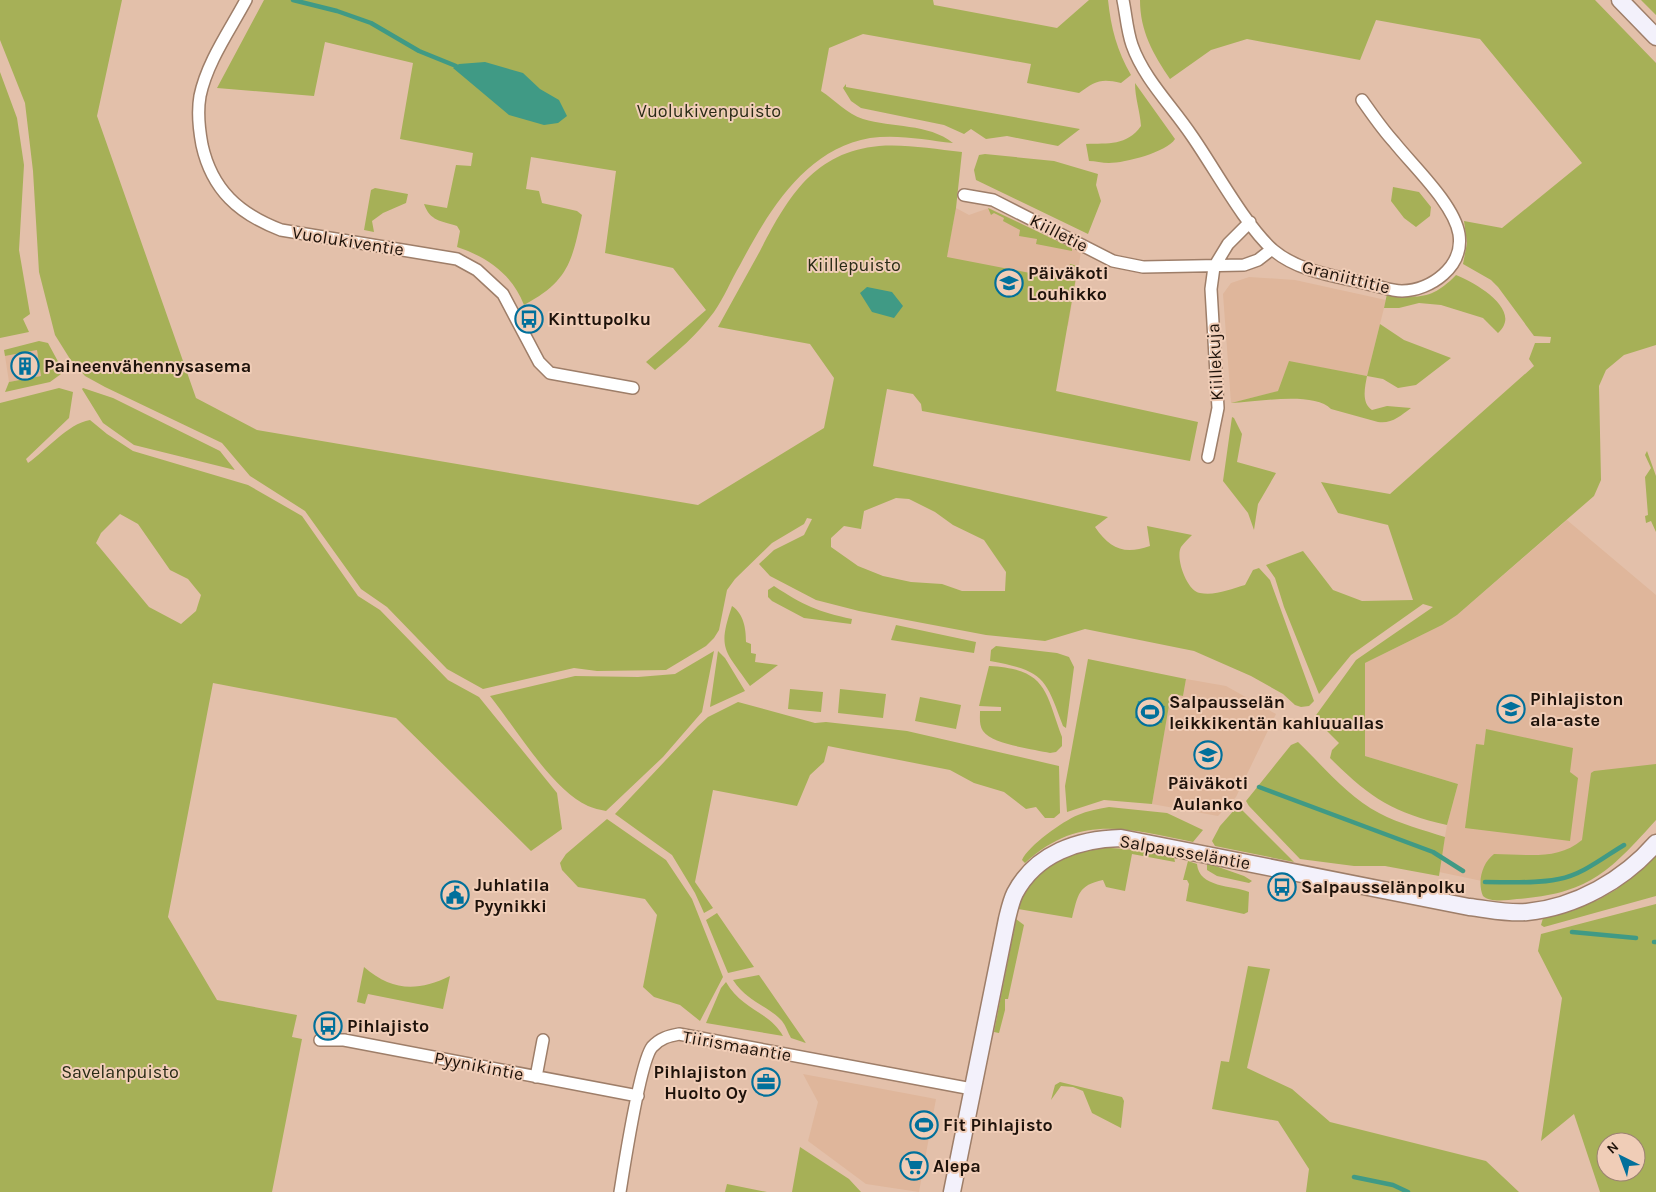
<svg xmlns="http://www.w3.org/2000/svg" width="1656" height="1192" font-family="Karla,sans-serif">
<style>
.built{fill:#dfb69b}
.green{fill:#a6b057;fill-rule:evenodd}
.water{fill:#409a85}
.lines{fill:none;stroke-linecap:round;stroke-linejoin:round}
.stream{stroke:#409a85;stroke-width:4.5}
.street-casing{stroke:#9e7e69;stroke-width:14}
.secondary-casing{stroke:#9e7e69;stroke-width:19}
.street{stroke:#fff;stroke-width:11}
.secondary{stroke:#f3f1fb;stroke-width:16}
.labels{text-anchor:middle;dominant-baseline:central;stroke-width:4;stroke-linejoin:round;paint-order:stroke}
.park-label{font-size:18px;fill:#292b16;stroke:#f0cdb7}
.street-label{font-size:18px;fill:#1e120a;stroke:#f0cdb7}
.poi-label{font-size:18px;font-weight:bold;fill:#1e120a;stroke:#f0cdb7;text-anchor:start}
</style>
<rect width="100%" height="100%" fill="#e3c0aa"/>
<path class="built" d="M956,208L969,215L989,208L1081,252L1068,326L945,265Z
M1249,277L1295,280L1386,300L1367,376L1289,362L1279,391L1231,403L1223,294L1231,283Z
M37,350L41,376L9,382L5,356Z
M1567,520L1656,595V801L1627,833L1482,881L1439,872L1447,825L1458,784L1365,756V663L1442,625L1457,615Z
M1186,679L1226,686L1276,714L1236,797L1218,816L1152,804L1171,694L1183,696Z
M803,1074L936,1099L919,1192L866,1184L808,1141L818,1102Z"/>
<path class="green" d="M0,0H122L97,116L196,398L257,430L698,505L824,428L834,378L810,344L718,327C732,302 746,276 760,251C787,199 813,152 879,146C906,144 934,149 962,152L956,208L947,257L1066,280L1070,264L1078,266L1056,391L1198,422L1190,461L922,411L921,404L913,394L887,389L873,466L1108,517L1095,527C1110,549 1124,555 1150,546L1147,526L1192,535C1188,539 1184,543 1181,547C1175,558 1187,591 1200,593C1215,596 1231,589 1245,585L1253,570L1259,568L1270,580L1314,701L1309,706L1301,707L1295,705L1283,694L1251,676L1194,651L1085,629L1045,641L986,635L859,611L816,600L770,576L759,564L774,550L804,535L812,519L807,518L804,524L772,543L735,579L727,590L719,630L714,638L706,646L666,670L597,671L574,668L483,689L447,669L387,607L361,589L305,511L250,476L222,443L105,387L85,376L70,359L55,335L39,272L33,171L25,103L0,40ZM896,498L909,499L935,512L953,525L984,540L1006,572L1005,591H962L942,584L911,582L883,576L858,566L831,547V538L844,526L861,529L864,511Z
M264,0H933L934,5L1057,28L1089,0H1108C1111,28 1117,51 1131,75L1121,83C1101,78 1095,81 1079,93L1027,83L1031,64L863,34L829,48L821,91C835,100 847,114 863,119C892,128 928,123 953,143C926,140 898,134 870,138C805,149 768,212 740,265C731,280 724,298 714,312C697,335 677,352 655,370L646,362L706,310L673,268L605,253L616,171L531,157L526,189L539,191L542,203L577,211L582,215C572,261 569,281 524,305C512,274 487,257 457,247L460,231L457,226C441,221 430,221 424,204L447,208L456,165L471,166L473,153L400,139L413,63L325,42L314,96L217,88Z
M1140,0H1595L1656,63V345L1624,355L1606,370L1599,386L1601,480L1594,496L1457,615L1442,625L1365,663V756L1458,784L1447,825C1393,813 1369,797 1330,758L1332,750L1339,743L1314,718L1356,660L1433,607L1423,604L1351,655L1319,694L1284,607L1275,578L1266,565L1303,551L1333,590L1362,601L1413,600L1388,525L1338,513L1321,482L1390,494L1534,366L1529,359L1535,343H1550L1551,337L1534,336L1498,287L1491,280L1463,264L1467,243L1464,221L1502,228L1582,163L1480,39L1376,20L1360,60L1247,39L1211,50L1170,79C1153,54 1140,31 1140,0Z
M1641,0H1656V15Z
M0,72L17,118L24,165L19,250L30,314L23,319L29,332L0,338Z
M1135,83L1175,139C1167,152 1125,163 1109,163C1102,163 1095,161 1089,161L1086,144C1108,143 1127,146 1141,126C1140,111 1135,98 1135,83Z
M846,84V87L1080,129L1058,146L1007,136L986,139L971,129L964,134L944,125L861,108L851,101L843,88Z
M985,154L1054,161L1098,174L1096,185L1101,201L1088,234L976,180L974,170L979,155Z
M1393,187L1419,192L1431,207L1430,216L1416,227L1404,218L1391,201Z
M375,188L408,194L406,203L383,213L372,221L374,232L364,230L371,190Z
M988,208L1072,248V251L1036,244L1037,239L1019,236L1020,230L1003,221L1004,218L994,213L991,215Z
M1456,275C1474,282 1524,310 1498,333L1483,318L1441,305L1419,303L1399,308H1384L1387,294C1418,299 1433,299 1456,275Z
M1380,324L1404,340L1451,358L1416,385L1398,388L1383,379L1367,376C1365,387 1361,403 1372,410L1387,406L1411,408C1400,416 1392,424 1378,422L1331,409C1314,391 1256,402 1231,403L1278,391L1289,361L1367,376Z
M39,341L48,343L61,367V374L50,382L5,392L9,382L41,376L37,350L5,356L4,350Z
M59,388L73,392L69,418L26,459L28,463C47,450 67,424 90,420L107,434L133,451L248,485L302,516L358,596L380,610L448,680L479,697L557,793L562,829L531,851L396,718L213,683L168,917L217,1000L297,1015L292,1037L302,1039L272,1192H0V403ZM120,514L138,524L170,570L188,579L201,595L196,611L181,624L149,607L96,543L101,533Z
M83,388L113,398L220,451L235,470L134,445L103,423L82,389Z
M1232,417L1234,418L1242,434L1237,462L1276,473L1258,504L1254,530L1248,513L1223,481Z
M1647,451L1656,476V532L1651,521L1646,523L1645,516L1648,515L1645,477L1651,468L1645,455Z
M774,586C803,605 818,612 852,619L851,624L804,618L772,601L768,597V590Z
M732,606C744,614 746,629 746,642L751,644V653L756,654L755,662L778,665L750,686C725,650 717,650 732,606Z
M896,625L976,642L974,653L891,640Z
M996,646L1057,653L1069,657L1074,667L1066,728L1063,726C1045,677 1044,671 990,661L991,650Z
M714,651L702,712L663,757L606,811C600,810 593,808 588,806C552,790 515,727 490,696L575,676L638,677L675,674Z
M718,651L725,658L745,691L710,707Z
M1088,659L1186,679L1183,696L1171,694L1152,804L1104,800L1067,812L1065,786Z
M989,666C1047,669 1045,691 1062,737V746L1056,752L1050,753C1034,749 993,745 983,731C979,725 980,718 980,711H1001V707L979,706Z
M790,689L823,692L821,712L788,709Z
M840,689L886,694L883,718L838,713Z
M920,697L961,705L956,729L915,721Z
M738,702L815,723L826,722L907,731L1059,766L1060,813L1054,818H1045L1036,807L1026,809L1004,792L974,783L950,770L828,746L824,762L810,775L797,806L713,790L695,882L713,908L704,913L695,893L672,855L615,814L698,726L708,717Z
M1486,729L1573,748L1570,772L1578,778L1570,841L1465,828L1476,744L1484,745Z
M1298,742C1323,766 1348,797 1379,813C1400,824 1423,830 1445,837L1439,876L1385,866H1354L1300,859L1249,806L1246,801L1291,745Z
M1656,764V820C1610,871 1589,894 1517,899C1507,900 1491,903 1483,896C1477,882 1482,863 1494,854C1526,854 1557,861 1582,840L1591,773L1594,771Z
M1109,807L1167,813L1203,830L1193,842C1127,829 1080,813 1025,863L1022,860C1028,846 1063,821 1078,815C1087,811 1098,809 1109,807Z
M1236,808H1240L1294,862L1215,846L1212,841L1220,826Z
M607,819L666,860L692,899L723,977L700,1021L680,1005L654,997L643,987L657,915L645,899L578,887L562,870L560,863L566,854Z
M1095,847L1126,849L1174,857L1175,862L1132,854L1125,891L1106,887L1103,880C1078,885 1078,895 1072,918L1018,909C1023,886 1046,863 1068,854C1076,851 1086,849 1095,847Z
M1656,854V896L1544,927L1541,925L1543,918L1598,900L1617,889Z
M1188,861L1197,864C1199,888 1232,885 1249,892L1248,912L1244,914L1186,901L1189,884L1187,880H1183Z
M1207,863L1244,876L1252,881L1249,883L1217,876L1207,870Z
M1656,904V1192H1600L1574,1114L1541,1141L1562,998L1538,951L1541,934ZM1606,1142H1636V1172H1606Z
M717,913L754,967L728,973L706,920Z
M1016,919L1024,925L1008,999H1005V1010L999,1033L994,1032Z
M1248,966L1270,969L1247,1068L1292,1089L1330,1122L1486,1161L1519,1192H1306L1309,1169L1278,1121L1212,1109L1221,1061L1229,1062Z
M364,967C392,991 417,992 450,976L443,1009L368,994L365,1004L357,1002Z
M759,975L806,1043L791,1038C788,1033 786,1026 782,1021C768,1005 748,1003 733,980Z
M726,982C742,1010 770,1012 783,1036L706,1023L721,988Z
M1060,1082L1122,1097L1124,1101L1121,1128L1092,1113L1083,1091L1073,1087L1061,1086L1051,1100L1055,1085Z
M800,1147L849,1179L861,1192H792Z
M727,1184L767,1192H725Z"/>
<path class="water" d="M485,62L523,73L540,89L559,100L567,116L558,123L544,125L509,115L453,68L459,64Z
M867,287L892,292L903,306L894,318L872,312L860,293Z
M1138,701L1165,706L1162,723L1135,718Z"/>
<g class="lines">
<path class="stream" d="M293,0L337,11L371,23L419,51L456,66
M1259,787L1433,852L1463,871
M1485,882C1509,882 1535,884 1559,879C1582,875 1604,857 1624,845
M1572,932L1636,938
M1654,942H1656
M1354,1177L1393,1185L1408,1192"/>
<g class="street-casing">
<path id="street" d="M246,0C230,30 207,62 200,96C197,113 199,129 202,145C212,190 239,214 281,230L457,259L477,270L503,294L539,362L550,373L633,388
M1123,0C1126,14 1127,31 1132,45C1144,79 1172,106 1192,136C1215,169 1245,225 1273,250C1299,272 1336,276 1368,284C1379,286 1391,291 1402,291C1431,290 1464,267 1459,234C1454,204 1413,166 1394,142C1382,129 1372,114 1362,100
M964,195L993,200L1113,261L1143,267L1244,265L1258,260L1272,249
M1208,457L1218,408L1211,289L1214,267L1228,244L1250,222
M320,1040H344L638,1096
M536,1077L543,1040
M620,1192C624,1167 640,1062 652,1047C660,1038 669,1036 679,1034L972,1089"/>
</g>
<g class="secondary-casing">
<path id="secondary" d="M1620,0L1656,37
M952,1192L1007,919C1009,911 1011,901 1015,893C1036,853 1079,839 1121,838L1469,907C1488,909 1508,914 1527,912C1576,907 1624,880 1656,843"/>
</g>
<use href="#street" class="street"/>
<use href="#secondary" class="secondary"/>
</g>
<defs>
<g id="school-ring" transform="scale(1.4375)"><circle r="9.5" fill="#f0cdb7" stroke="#01709b" stroke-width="1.5"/><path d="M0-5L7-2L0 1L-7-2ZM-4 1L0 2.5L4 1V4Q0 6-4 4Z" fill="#01709b"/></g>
<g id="bus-ring" transform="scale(1.4375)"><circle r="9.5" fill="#f0cdb7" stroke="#01709b" stroke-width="1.5"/><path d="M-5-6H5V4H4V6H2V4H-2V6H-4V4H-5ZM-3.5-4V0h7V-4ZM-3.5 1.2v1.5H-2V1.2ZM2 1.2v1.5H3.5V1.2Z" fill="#01709b"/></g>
<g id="building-ring" transform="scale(1.4375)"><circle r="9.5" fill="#f0cdb7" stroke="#01709b" stroke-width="1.5"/><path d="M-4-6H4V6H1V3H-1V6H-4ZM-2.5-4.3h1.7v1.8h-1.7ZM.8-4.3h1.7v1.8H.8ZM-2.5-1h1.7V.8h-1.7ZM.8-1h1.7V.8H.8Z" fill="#01709b"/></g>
<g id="stadium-ring" transform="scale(1.4375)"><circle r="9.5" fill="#f0cdb7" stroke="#01709b" stroke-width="1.5"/><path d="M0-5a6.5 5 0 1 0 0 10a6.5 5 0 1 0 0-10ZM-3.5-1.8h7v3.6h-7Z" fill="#01709b"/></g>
<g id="civic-ring" transform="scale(1.4375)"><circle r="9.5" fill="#f0cdb7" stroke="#01709b" stroke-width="1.5"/><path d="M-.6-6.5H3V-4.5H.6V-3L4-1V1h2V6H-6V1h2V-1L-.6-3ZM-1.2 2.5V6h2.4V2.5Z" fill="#01709b"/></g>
<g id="office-ring" transform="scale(1.4375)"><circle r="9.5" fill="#f0cdb7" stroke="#01709b" stroke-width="1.5"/><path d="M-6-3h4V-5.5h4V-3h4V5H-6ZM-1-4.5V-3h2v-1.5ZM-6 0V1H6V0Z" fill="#01709b"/></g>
<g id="supermarket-ring" transform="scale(1.4375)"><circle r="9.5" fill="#f0cdb7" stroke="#01709b" stroke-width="1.5"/><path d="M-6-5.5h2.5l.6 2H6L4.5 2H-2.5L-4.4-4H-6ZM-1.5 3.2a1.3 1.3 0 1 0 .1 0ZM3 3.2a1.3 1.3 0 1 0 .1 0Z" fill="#01709b"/></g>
</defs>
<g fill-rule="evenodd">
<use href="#school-ring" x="1009" y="283"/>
<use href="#bus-ring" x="529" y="319"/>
<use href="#building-ring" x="25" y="366"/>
<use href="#school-ring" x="1511" y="709"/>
<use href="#stadium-ring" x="1150" y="712"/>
<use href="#school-ring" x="1208" y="755"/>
<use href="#bus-ring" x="1282" y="887"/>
<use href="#civic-ring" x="455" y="895"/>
<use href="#bus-ring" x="328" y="1026"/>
<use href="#office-ring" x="766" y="1082"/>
<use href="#stadium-ring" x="924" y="1125"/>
<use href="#supermarket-ring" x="914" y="1166"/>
</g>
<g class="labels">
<g class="park-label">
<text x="709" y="111">Vuolukivenpuisto</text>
<text x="854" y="265">Kiillepuisto</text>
<text x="120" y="1072">Savelanpuisto</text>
</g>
<g class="street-label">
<text transform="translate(1059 233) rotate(27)">Kiilletie</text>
<text transform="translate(348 241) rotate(9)">Vuolukiventie</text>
<text transform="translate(1346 277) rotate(14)">Graniittitie</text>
<text transform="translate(1215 362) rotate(-93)">Kiillekuja</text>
<text transform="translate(1185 852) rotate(10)">Salpausseläntie</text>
<text transform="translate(737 1046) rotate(10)">Tiirismaantie</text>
<text transform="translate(479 1066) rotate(11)">Pyynikintie</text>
</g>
<g class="poi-label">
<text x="1028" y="273">Päiväkoti<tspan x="1028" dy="21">Louhikko</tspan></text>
<text x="548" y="319">Kinttupolku</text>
<text x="44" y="366">Paineenvähennysasema</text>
<text x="1530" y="699">Pihlajiston<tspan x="1530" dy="21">ala-aste</tspan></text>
<text x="1169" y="702">Salpausselän<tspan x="1169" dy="21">leikkikentän kahluuallas</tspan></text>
<text x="1208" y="783" text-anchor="middle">Päiväkoti<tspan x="1208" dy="21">Aulanko</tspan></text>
<text x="474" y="885">Juhlatila<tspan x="474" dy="21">Pyynikki</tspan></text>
<text x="1301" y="887">Salpausselänpolku</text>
<text x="347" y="1026">Pihlajisto</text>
<text x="747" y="1072" text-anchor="end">Pihlajiston<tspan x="747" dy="21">Huolto Oy</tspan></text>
<text x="943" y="1125">Fit Pihlajisto</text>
<text x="933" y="1166">Alepa</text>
</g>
</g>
<g transform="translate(1621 1157) rotate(318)"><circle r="24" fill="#f0cdb7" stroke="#9c8272"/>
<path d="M0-4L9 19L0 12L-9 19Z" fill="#01709b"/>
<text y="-8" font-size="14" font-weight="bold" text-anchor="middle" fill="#1e120a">N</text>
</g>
</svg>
